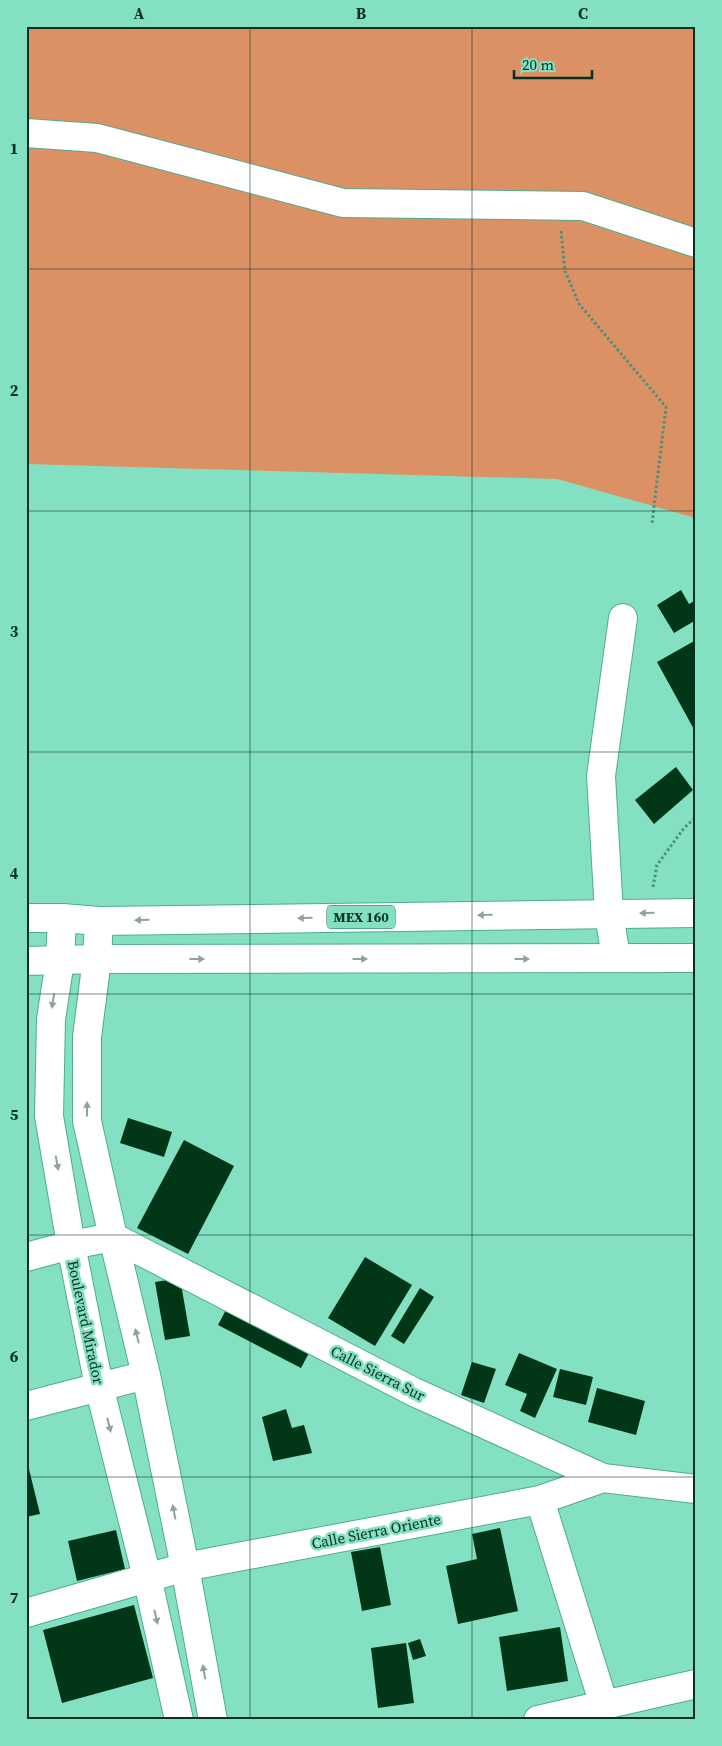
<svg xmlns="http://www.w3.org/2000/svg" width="722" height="1746" font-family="'Source Serif 4',serif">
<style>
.green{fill:#dc9165}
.building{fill:#013716}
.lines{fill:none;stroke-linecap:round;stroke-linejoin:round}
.minor-casing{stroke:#4fac90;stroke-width:30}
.major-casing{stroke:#4fac90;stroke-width:30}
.path{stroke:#4b907b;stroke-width:3;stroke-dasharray:2.5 2.5;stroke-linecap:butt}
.minor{stroke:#fff;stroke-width:28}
.major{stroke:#fff;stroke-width:28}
.oneway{fill:#8fa29d}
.grid{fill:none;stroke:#073125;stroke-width:1;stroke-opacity:0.55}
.labels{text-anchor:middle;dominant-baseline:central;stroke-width:5;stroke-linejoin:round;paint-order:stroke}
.shield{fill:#84e0c2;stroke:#2c6654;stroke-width:1}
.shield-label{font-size:14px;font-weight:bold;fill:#073125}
.street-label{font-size:15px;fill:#073125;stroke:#84e0c2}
.neatline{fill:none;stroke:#073125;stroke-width:2}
.grid-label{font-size:16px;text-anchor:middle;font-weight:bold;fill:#073125}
</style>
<rect width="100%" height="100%" fill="#84e0c2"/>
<path class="green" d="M26,26H696V518L557,479L26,464Z"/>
<path class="building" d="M681,590L689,604L696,600V620L674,633L657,605Z
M696,640V733L657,662Z
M676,767L693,790L654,824L635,800Z
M128,1118L172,1132L164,1157L120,1143Z
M184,1140L234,1166L188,1254L137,1228Z
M365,1257L412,1285L375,1346L328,1318Z
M180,1278L190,1336L165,1340L155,1282Z
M420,1288L434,1297L404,1344L391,1336Z
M228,1306L311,1349L301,1368L218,1325Z
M519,1353L557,1369L535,1418L520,1411L527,1394L505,1385Z
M472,1362L496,1369L484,1403L461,1395Z
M560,1369L593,1377L586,1405L553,1397Z
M597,1388L645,1401L636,1435L588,1422Z
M286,1409L292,1428L304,1425L312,1453L273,1461L262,1417Z
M26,1457L40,1514L26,1517Z
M500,1528L518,1611L458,1624L446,1566L477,1559L472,1534Z
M116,1530L125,1569L77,1581L68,1541Z
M380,1547L391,1605L362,1611L351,1552Z
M134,1605L153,1678L62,1703L43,1630Z
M560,1627L568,1681L507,1691L499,1637Z
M420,1639L426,1656L413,1660L408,1643Z
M406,1643L414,1703L378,1708L371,1648Z"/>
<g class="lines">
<g class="minor-casing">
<path id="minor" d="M26,133L97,138L343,203L583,206L696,243
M62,918L60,961L51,1019L49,1116L71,1245L99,1386L147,1577L179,1720
M99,921L97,959L87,1037V1121L113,1237L146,1375L185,1567L213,1720
M616,958L609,913L601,776L623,618
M26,1257L71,1245L113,1237L414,1392L603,1478L696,1489
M26,1406L146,1375
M540,1500L604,1705
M26,1613L185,1567L540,1500L603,1478
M538,1720L696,1684"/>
</g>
<g class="major-casing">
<path id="major" d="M26,918H62L99,921L696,913
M26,961L97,959L696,958"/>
</g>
<path class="path" d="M561,231L565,271L579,304L666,407L652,523
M653,887L657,865L684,828L696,817"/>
<use href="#minor" class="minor"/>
<use href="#major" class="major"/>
</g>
<defs><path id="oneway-solid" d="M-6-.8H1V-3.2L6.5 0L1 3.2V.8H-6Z" transform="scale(1.25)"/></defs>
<g class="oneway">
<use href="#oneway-solid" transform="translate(647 913) rotate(179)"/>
<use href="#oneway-solid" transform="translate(485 915) rotate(179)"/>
<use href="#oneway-solid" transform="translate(305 918) rotate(179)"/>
<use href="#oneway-solid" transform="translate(142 920) rotate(179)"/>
<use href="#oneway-solid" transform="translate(197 959)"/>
<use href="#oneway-solid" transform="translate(360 959)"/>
<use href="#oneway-solid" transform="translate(522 959)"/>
<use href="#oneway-solid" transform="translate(53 1001) rotate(99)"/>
<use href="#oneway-solid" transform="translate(87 1109) rotate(-90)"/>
<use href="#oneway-solid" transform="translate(57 1163) rotate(80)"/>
<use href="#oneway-solid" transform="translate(137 1336) rotate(-104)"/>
<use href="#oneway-solid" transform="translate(109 1425) rotate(76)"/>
<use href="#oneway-solid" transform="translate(174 1512) rotate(-101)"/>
<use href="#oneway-solid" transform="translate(156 1617) rotate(77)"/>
<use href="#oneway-solid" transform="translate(204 1672) rotate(-100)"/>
</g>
<path class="grid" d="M250,26V1720M472,26V1720M26,269H696M26,511H696M26,752H696M26,994H696M26,1235H696M26,1477H696"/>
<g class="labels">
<rect class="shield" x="327" y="905.5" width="68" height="23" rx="4"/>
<g class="shield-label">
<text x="361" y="917">MEX 160</text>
</g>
<g class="street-label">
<text transform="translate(86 1322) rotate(78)">Boulevard Mirador</text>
<text transform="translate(378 1373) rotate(27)">Calle Sierra Sur</text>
<text transform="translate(376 1531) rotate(-11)">Calle Sierra Oriente</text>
</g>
</g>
<rect width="722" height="1746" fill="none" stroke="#84e0c2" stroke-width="55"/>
<path d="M514 70v8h78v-8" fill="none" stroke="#073125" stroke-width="2.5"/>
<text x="522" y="70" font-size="15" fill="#073125" stroke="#84e0c2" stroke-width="4" paint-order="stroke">20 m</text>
<rect x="28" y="28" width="666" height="1690" class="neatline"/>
<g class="grid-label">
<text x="139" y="19">A</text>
<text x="361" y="19">B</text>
<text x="583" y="19">C</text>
<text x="14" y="154">1</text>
<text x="14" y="396">2</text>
<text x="14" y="637">3</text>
<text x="14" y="879">4</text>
<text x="14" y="1120">5</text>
<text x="14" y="1362">6</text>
<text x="14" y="1603">7</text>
</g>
</svg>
